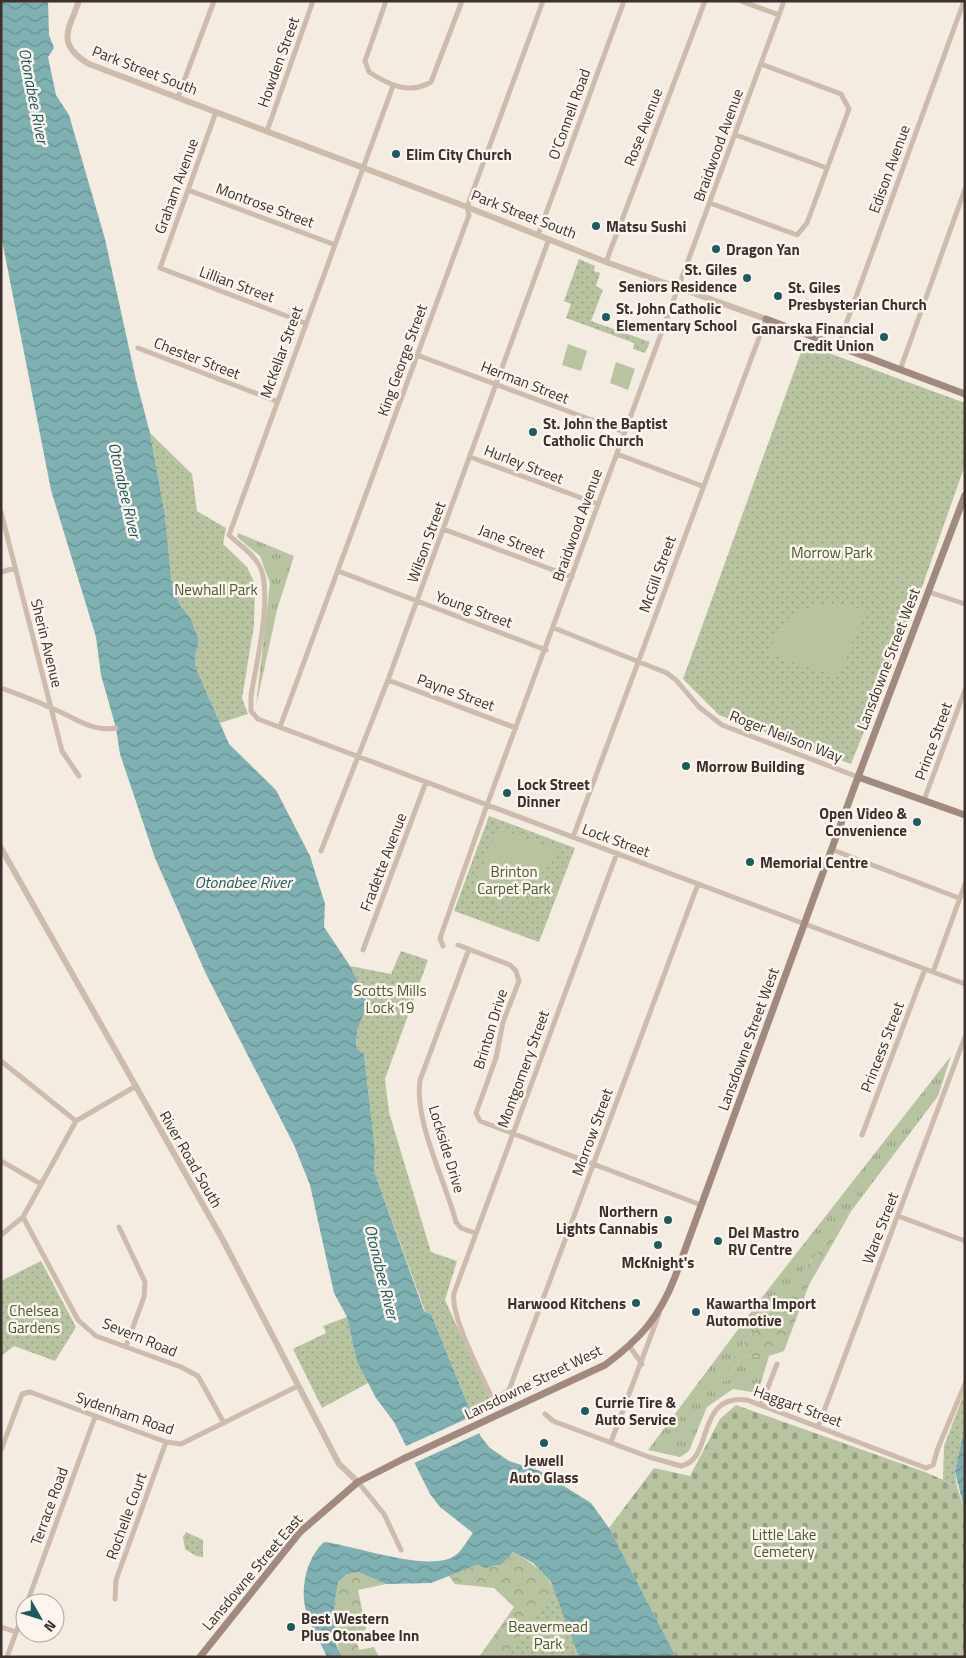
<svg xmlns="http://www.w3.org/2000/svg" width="966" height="1658" font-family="'Titillium Web',sans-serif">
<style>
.grass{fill:url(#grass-tufts)}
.forest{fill:url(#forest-crowns)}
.cemetery{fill:url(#cemetery-stones)}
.park{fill:url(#park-dots)}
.pitch{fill:#b8c4a0}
.water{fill:url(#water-waves)}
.pier{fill:#f4ebe1}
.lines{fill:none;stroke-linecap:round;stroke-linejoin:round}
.minor{stroke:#cdbbac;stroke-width:5}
.tertiary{stroke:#cdbbac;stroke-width:6}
.secondary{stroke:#a18a7d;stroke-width:7}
.poi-dot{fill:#1f5a5e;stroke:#fbf5ee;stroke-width:2}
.labels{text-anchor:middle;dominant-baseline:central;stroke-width:5;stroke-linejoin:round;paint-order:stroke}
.street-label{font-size:15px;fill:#3b302b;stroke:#fbf5ee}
.poi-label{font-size:15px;font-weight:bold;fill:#3b302b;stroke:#fbf5ee;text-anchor:start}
.park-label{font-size:15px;fill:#4a5a2e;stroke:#fbf5ee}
.water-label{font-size:16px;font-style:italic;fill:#1f5a5e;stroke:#fbf5ee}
</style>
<defs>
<pattern id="grass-tufts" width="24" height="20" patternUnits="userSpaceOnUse" patternTransform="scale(1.25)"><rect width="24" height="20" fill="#b8c4a0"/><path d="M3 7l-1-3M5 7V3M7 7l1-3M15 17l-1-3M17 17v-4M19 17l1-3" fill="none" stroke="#97a083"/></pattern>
<pattern id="forest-crowns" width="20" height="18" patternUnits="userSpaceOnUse" patternTransform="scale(1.25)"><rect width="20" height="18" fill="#b8c4a0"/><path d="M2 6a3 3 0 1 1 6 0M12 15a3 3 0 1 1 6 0" fill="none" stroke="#97a083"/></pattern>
<pattern id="cemetery-stones" width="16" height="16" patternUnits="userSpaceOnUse" patternTransform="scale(1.25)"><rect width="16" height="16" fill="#b8c4a0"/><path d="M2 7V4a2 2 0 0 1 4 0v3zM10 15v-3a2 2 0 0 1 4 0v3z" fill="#97a083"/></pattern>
<pattern id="park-dots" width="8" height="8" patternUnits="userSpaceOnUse" patternTransform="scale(1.25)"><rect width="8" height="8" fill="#b8c4a0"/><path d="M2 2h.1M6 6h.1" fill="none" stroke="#97a083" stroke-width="1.8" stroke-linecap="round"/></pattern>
<pattern id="water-waves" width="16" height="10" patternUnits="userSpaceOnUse" patternTransform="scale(1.25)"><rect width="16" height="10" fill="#7fb0b2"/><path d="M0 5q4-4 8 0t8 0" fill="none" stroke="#699091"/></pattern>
</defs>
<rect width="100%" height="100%" fill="#f4ebe1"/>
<path class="grass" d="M238,533L294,556L277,610L256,706L270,583L260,556L237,537Z
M951,1056L938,1096L852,1210L716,1379L726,1381L742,1357L769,1356L758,1393L733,1389L707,1407L689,1451L680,1457L648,1450L763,1296Z"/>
<path class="forest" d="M852,1210L809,1285L784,1351L769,1356L742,1357L726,1381L715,1380Z
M513,1552C531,1562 545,1572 555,1590L545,1657H479L514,1607L494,1588L455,1584L449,1576L477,1565C493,1571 502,1564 513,1552Z
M358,1572L386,1584L358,1590L366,1629L355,1637L359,1650L374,1647L379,1657H342C334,1640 329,1600 338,1583C342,1575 351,1574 358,1572Z"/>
<path class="cemetery" d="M736,1405L925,1472L957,1486L965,1513V1657H676L609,1528L654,1468L690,1476L720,1419Z"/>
<path class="park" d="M579,259L595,266L594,271L600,273L596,286L603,290L591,321L650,342L645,353L633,349L634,343L566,318L571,304L564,301Z
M804,344L965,403V465L921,590L851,764L719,715L683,679Z
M150,433L192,474L197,511L226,528L223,544L247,567L255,584L254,625L242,698L248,714L220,723L196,668L195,656L199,640L190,617L180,605L172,586L165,515Z
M489,816L575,848L539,942L454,911Z
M401,951L428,960L385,1079L389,1112L431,1252L457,1261L445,1300L492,1403L471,1412L431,1314L425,1311L374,1171L375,1150L364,1054L356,1048L357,1030L366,1005V997L350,966L391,974Z
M41,1261L76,1327L55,1361L14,1346L1,1356V1281Z
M347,1317L357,1362L368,1383L322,1408L293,1349L326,1333L323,1326Z
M965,1391V1425L955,1471L957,1486L943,1480L944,1446Z
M186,1532L203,1540V1557L196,1556L185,1549L183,1537Z
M555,1590L579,1657H504Z"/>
<path class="pitch" d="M568,344L587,351L581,371L562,365Z
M616,362L635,369L628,390L610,383Z
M829,604L865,609L839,677L768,654C780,623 796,607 829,604Z
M500,829L557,850C541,884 509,901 474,887L497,830Z"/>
<path class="water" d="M1,1H48L49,35L54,48L48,57L56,95L69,115L105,239L136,380L150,433L165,515L172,586L180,605L190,617L199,640L195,656L196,668L229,744L276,790L310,856L325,904L324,927L350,966L366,997L367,1005L357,1030L356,1048L364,1054L375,1150L374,1171L424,1311L431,1314L481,1437L490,1448L509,1461L540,1471L591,1503L609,1528L676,1657H579L551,1582L533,1563L513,1552L502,1564L486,1568L477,1565L431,1583L386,1584L358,1572L346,1575L338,1582L334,1605L336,1644L342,1657H327C321,1643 311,1628 307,1614C299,1591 306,1558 324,1542C353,1545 434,1575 457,1554C463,1549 468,1539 473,1533L440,1507L430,1494L394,1422L376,1398L357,1362L347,1317L334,1293L310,1185L294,1145L206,974L155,858L120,754L116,728L101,675L96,637L51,490L1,235Z
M965,1425V1513L955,1471Z"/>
<path class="pier" d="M475,1415L482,1432L412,1464L404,1447Z"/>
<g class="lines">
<path class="minor" d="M386,1L365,61L369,72C389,85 409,95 431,82L462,1
M741,1L779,15
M393,86L229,535C238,544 253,553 259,565C274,590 256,665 251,696V711L258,719L965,984
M178,97L214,1
M216,112L160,268L305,323
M267,131L313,1
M736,135L827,168
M188,190L333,244
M710,203L797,235L807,223L849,109L841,94L761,64
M538,235L624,1
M606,262L705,1
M838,346L964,1
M138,348L276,401
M417,355L624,432
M900,370L965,189
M617,454L702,486
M470,457L598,504
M1,512L62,751L79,776
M443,529L572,577
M338,571L546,650
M1,572L15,568
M929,592L965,604
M554,628L667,673L676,680L699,707L722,725L858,777
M388,680L516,728
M1,688C17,694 34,700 49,707C71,715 91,733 116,728
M280,727L469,215L467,207L543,1
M924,800L965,690
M573,837L766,319
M833,850L959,898
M321,851L388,680L549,239
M617,853L454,1293C450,1315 480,1372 490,1394L494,1397L501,1396L509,1390L698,884
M458,945L510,965L516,971L519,981L503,1022L496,1058L476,1113L480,1121L701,1205
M443,946L440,938L487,805L784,1
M469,949L420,1080C414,1121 445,1180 456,1222L461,1228L475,1233
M363,950L426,782
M933,972L965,884
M1,1061L76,1121
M862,1135L925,969
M1,1161L41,1184
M898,1216L965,1241
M23,1217L78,1320L96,1336L181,1367L198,1376L224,1423
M119,1227L145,1282L144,1297L126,1346
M1,1235L23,1217L76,1121L136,1086
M630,1347L642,1364
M761,1405L777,1364
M545,1414L553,1421L649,1457L681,1466C715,1459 694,1394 747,1400L926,1468L933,1465L938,1448L965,1384
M818,1427L965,1037
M611,1442L659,1314
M1,1450L22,1394L30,1392L166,1442L181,1444L298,1386
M358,1482L384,1514L401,1550
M115,1599L116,1580L166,1442
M27,1603L95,1417
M1,1627L16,1632
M7,1657L25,1608"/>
<path class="tertiary" d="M79,1C68,31 56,44 89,64L467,207L606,262L766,319
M1,848L224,1242L339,1464L358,1482"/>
<path class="secondary" d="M766,319L965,394
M858,777L965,815
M200,1657L300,1532L358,1482L403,1459L605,1365C640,1339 659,1318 675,1277L858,777L965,495"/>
</g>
<g class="poi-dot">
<circle cx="396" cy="154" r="5"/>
<circle cx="596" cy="226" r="5"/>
<circle cx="716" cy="249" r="5"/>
<circle cx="747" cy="278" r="5"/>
<circle cx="778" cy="296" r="5"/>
<circle cx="606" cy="317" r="5"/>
<circle cx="884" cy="337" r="5"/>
<circle cx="533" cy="432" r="5"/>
<circle cx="686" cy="766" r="5"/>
<circle cx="507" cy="793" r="5"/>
<circle cx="917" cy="822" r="5"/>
<circle cx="750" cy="862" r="5"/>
<circle cx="668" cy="1220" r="5"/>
<circle cx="718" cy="1241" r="5"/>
<circle cx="658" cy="1245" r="5"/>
<circle cx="636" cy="1303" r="5"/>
<circle cx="696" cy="1312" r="5"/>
<circle cx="585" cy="1411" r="5"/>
<circle cx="544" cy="1443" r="5"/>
<circle cx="291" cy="1627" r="5"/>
</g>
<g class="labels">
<g class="street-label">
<text transform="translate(278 62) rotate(-70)">Howden Street</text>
<text transform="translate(145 70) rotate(21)">Park Street South</text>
<text transform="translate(569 114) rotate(-70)">O'Connell Road</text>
<text transform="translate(643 127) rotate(-69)">Rose Avenue</text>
<text transform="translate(718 145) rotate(-70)">Braidwood Avenue</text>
<text transform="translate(889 169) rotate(-70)">Edison Avenue</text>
<text transform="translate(176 186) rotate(-70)">Graham Avenue</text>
<text transform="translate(265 205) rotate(20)">Montrose Street</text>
<text transform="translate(524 214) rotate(21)">Park Street South</text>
<text transform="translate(237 284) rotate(20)">Lillian Street</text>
<text transform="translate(281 352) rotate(-70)">McKellar Street</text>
<text transform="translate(197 358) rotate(21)">Chester Street</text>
<text transform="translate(402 360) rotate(-70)">King George Street</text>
<text transform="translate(525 382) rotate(21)">Herman Street</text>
<text transform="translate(524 464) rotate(21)">Hurley Street</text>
<text transform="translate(577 525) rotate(-70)">Braidwood Avenue</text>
<text transform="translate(512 541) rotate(21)">Jane Street</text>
<text transform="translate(426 542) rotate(-70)">Wilson Street</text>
<text transform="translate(657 574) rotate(-70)">McGill Street</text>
<text transform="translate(474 609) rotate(20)">Young Street</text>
<text transform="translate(47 643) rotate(76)">Sherin Avenue</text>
<text transform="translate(888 659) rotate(-69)">Lansdowne Street West</text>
<text transform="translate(456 692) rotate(20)">Payne Street</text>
<text transform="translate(786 736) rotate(21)">Roger Neilson Way</text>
<text transform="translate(933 741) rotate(-70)">Prince Street</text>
<text transform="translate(616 840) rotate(20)">Lock Street</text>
<text transform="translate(383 862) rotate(-69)">Fradette Avenue</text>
<text transform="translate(490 1029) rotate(-73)">Brinton Drive</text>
<text transform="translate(748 1039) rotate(-70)">Lansdowne Street West</text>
<text transform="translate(882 1047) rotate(-69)">Princess Street</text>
<text transform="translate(523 1069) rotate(-70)">Montgomery Street</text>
<text transform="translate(592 1132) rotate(-70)">Morrow Street</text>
<text transform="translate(447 1149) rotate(73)">Lockside Drive</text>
<text transform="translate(191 1159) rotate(60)">River Road South</text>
<text transform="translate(880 1228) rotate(-69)">Ware Street</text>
<text transform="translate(140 1337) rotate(22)">Severn Road</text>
<text transform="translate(533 1382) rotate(-26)">Lansdowne Street West</text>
<text transform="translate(798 1406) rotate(20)">Haggart Street</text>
<text transform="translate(125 1413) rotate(19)">Sydenham Road</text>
<text transform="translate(49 1506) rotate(-70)">Terrace Road</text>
<text transform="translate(126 1516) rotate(-70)">Rochelle Court</text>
<text transform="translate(252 1572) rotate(-50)">Lansdowne Street East</text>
</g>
<g class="poi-label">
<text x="406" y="154">Elim City Church</text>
<text x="606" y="226">Matsu Sushi</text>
<text x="726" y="249">Dragon Yan</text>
<text x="737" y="269" text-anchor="end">St. Giles<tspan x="737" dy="17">Seniors Residence</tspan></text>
<text x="788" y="287">St. Giles<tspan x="788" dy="17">Presbysterian Church</tspan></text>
<text x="616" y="308">St. John Catholic<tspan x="616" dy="17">Elementary School</tspan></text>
<text x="874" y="328" text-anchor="end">Ganarska Financial<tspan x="874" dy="17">Credit Union</tspan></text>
<text x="543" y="423">St. John the Baptist<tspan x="543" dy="17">Catholic Church</tspan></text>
<text x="696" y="766">Morrow Building</text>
<text x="517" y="784">Lock Street<tspan x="517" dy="17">Dinner</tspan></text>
<text x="907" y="813" text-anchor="end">Open Video &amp;<tspan x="907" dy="17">Convenience</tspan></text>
<text x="760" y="862">Memorial Centre</text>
<text x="658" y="1211" text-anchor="end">Northern<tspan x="658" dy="17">Lights Cannabis</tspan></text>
<text x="728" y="1232">Del Mastro<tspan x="728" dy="17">RV Centre</tspan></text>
<text x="658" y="1262" text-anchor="middle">McKnight's</text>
<text x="626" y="1303" text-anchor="end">Harwood Kitchens</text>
<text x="706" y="1303">Kawartha Import<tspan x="706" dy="17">Automotive</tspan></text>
<text x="595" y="1402">Currie Tire &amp;<tspan x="595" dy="17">Auto Service</tspan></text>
<text x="544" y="1460" text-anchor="middle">Jewell<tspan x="544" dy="17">Auto Glass</tspan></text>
<text x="301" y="1618">Best Western<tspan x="301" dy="17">Plus Otonabee Inn</tspan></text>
</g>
<g class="park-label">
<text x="832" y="552">Morrow Park</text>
<text x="216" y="589">Newhall Park</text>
<text x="514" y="871">Brinton<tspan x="514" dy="17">Carpet Park</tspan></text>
<text x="390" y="990">Scotts Mills<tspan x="390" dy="17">Lock 19</tspan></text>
<text x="34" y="1310">Chelsea<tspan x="34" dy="17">Gardens</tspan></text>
<text x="784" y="1534">Little Lake<tspan x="784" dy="17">Cemetery</tspan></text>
<text x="548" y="1626">Beavermead<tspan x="548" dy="17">Park</tspan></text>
</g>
<g class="water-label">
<text transform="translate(34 96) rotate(79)">Otonabee River</text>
<text transform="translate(125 490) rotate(77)">Otonabee River</text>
<text x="243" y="882">Otonabee River</text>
<text transform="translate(382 1272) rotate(76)">Otonabee River</text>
</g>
</g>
<rect width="966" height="1658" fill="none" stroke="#3b302b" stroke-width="5"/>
<g transform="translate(40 1618) rotate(129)"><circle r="24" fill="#fbf5ee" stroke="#aea6a0"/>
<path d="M0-4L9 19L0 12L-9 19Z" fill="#1f5a5e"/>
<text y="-8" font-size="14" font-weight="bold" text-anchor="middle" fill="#3b302b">N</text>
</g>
</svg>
